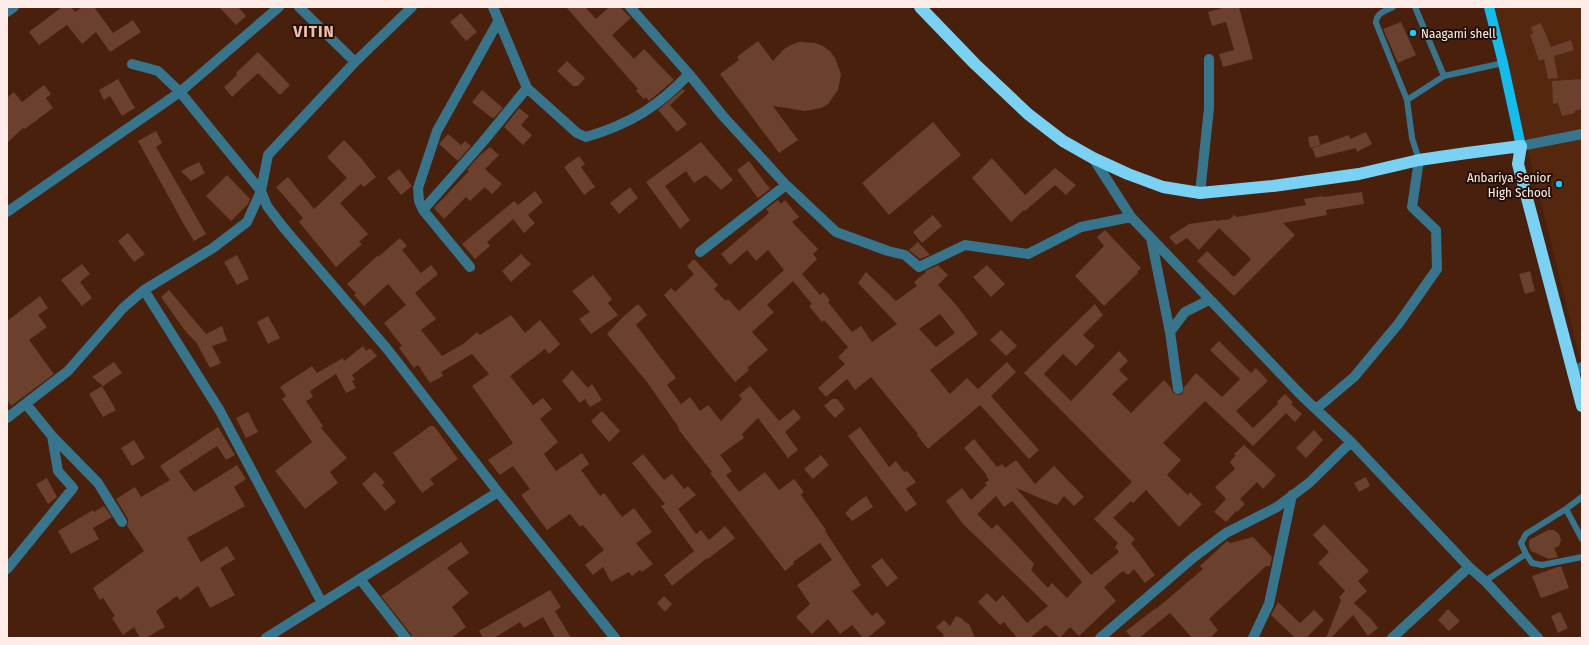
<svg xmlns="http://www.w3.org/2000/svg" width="1589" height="645" font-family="'Fira Sans Condensed',sans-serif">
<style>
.built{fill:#56270f}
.building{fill:#6b402c;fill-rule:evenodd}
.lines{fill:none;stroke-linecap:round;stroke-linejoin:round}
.lane{stroke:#37758c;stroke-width:6}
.street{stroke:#37758c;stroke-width:10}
.primary{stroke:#12bcec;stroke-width:10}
.highway{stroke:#79d1f3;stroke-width:12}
.poi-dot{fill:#1dc9fc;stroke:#221008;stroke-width:1.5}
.labels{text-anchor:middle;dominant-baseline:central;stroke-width:4;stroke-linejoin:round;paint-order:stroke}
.poi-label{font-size:13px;fill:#fdece5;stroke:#221008;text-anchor:start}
.district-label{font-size:17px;font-weight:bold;letter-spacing:1px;fill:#f1bda6;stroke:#221008}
</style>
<rect width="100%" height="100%" fill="#48200c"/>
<path class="built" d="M1492,7H1582V361L1581,362Z"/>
<path class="building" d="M62,7H71L75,12L82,7H94L113,33L133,20L141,32L110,52L96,32L82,44L67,25L39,45L29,32Z
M219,7H238L246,16L236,25Z
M566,7H585L596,19L609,7H620L631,18L612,35L634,59L644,49L674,80L649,101L646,97L644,99L636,91L638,89Z
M1226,7H1239L1253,59L1223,67L1219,54L1234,50L1226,22L1212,26L1208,12Z
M461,13L477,32L466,41L450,22Z
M1401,22L1416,55L1398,63L1383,29Z
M1541,23L1551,47L1571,40L1574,50L1554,56L1558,78L1548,79L1544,59L1539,61L1530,34H1533L1531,27Z
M758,41L773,61L784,49L791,45L799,42L815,43L823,46L830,51L835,58L841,74L838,90L828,104L821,108L805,111L773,106L798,140L779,153L720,74L739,60L737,57Z
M258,52L290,85L280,95L258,73L232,97L224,87L237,75L236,73Z
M567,61L585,78L578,86H573L557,71Z
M118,79L135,108L122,116L110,96L104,100L99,90Z
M1581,79L1582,109L1574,111L1575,113L1562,116L1558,103L1553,104L1552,81Z
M44,85L51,94L46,98L53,108L25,129L23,128L7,143V98L14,92L22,102Z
M683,89L685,91L670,105L687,124L677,132L658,110Z
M482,90L503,108L494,118L492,117V118L472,102Z
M519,108L529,116L521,125L532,135L523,145L504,127Z
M933,122L961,155L889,215L862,183Z
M156,131L162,143L156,147L206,234L194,241L183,223L138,141Z
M1366,132L1372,144L1357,152L1356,148L1316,158L1312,148L1349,135L1350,139Z
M448,134L461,145L465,141L471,146L458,161L439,144Z
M1318,135L1320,145L1310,148L1308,137Z
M344,140L361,158L376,177L364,187L361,184L340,203L368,234L359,242L362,244L336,267L299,222L303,218L276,187L288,177L314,209L347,178L327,157Z
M701,142L733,180L721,190L706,175L694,183L686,171L665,186L690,220L680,229L646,182Z
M490,147L499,155L485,169L502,184L492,194L485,187L470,201L466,197L444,219L434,208L469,171L467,170L480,155Z
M579,156L585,164L581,167L595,187L584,195L564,167Z
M992,158L1025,195L1055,168L1076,185L1066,195L1055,185L1025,211L1024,210L1011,222L972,178Z
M749,161L770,189L758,198L737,170Z
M199,162L205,173L191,181L181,171Z
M399,169L412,186L401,195L387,178Z
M227,175L250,199L248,204L231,221L206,196Z
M630,187L638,198L619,214L610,203Z
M535,191L543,202L528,215L535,223L524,233L513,219L487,242L490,246L475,259L462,244L514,201L518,205Z
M1362,192L1364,204L1326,210L1327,215L1283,223L1295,235L1234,296L1197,261L1207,251L1234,277L1251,259L1219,228L1199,250L1187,238L1176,245L1169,237L1189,224L1216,220V221L1230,219L1234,215L1237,217L1306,205L1304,199L1323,196V197Z
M778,200L781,204L785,200L799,217L792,222L818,249L813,254L817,259L802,274L820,295L823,292L830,300L828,302L852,332L861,326L872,342L897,324L858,283L866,272L896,301L917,286L914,282L926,272L925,271L938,265L948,275L938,285L958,307L978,334L930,370L950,394L967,378L978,389L1007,362L1016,372L991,396L1039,450L1029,459L980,405L928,449L917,435L918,434L871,377L855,390L847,379L826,397L818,388L845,364L838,357L848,347L824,320L822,322L813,311L809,306L812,304L793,281L767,305L774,312L752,332L768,350L747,368L749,370L735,382L664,295L671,288L675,292L694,274L687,266L694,259L718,285L714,289L726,301L728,299L739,311L784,270L768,250L756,261L747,250L730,265L721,254L769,213L766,209ZM940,314L955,333L936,347L919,329Z
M933,215L942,226L922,243L913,232Z
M1105,230L1141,268L1137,272L1138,273L1104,306L1075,276L1104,246L1097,237Z
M128,233L145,254L134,262L118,241Z
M400,238L407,246L402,250L421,273L431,265L438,274L415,293L436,319L421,330L442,356L463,344L477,332L480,335L511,315L525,333L540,320L560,344L549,354L545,349L510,376L533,405L543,398L552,409L540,419L558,442L544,454L556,471L582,453L589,464L581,470L600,496L604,493L622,517L634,508L652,532L636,543L653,564L642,572L640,570L632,576L629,572L611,582L603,567L593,575L585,565L604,550L583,525L580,527L570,514L547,530L521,495L530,489L513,466L500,475L488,460L513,443L472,386L489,374L472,354L441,372L443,376L430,383L418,365L414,368L399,348L402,346L384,323L406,305L388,284L364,306L354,295L356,293L347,284L377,256L378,257Z
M918,242L930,255L920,259L909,250Z
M521,254L531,264L511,282L502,271Z
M237,255L249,279L237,285L224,262Z
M82,264L90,274L80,282L92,298L82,306L61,280Z
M987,265L1005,284L991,297L973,277Z
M1530,271L1535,291L1525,294L1519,274Z
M593,275L612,299L608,303L618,315L591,334L579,319L590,312L572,291Z
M169,290L206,334L222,326L227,341L212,346L221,363L210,368L196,342L186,332L161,297Z
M40,296L48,308L38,315L47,327L29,340L54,374L11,406L7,400V321Z
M638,304L647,315L636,325L676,378L667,385L681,404L690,397L700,411L708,405L721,421L742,399L739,395L750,386L779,421L794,409L801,418L785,432L798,450L788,458L758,418L742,434L744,438L720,455L732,471L726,475L739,492L765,472L779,490L794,479L804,492L801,494L803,498L826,530L825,531L861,585L852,591L872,616L877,612L886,623L867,638H863L852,625L840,634L828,619L812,634L796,617L810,604L797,585L832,560L820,543L793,562L794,564L785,571L710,473L712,472L678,429L679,428L647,382L607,334L622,318Z
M1095,304L1103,315L1083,335L1095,346L1076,366L1063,354L1044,374L1071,401L1119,351L1128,361L1119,370L1128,379L1112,394L1131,413L1164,380L1171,388L1173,393L1179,395L1182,394L1184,387L1196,373L1222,397L1240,379L1210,350L1219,341L1251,373L1256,368L1268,381L1236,411L1253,428L1278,404L1277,402L1285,394L1293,402L1291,404L1302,414L1295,422L1286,413L1253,446L1205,401L1163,443L1181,460L1167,475L1188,495L1190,492L1202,504L1179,527L1146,490L1133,503L1131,501L1113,518L1135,539L1131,543L1155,575L1145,583L1134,569L1128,575L1123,571L1104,587L1116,601L1079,636L1070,627L1060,638L1046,625L1030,638H1017L1004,622L1000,625L978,602L987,593L996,602L1003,595L1027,623L1048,606L962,523L946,501L962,488L971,500L987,485L985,483L989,480L986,476L987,475L964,448L974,439L997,467L1002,464L1005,468L1016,460L1035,484L1054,466L1084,497L1074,506L1064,496L1057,505L1016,488L1091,575L1119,552L1115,547L1118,543L1094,519L1132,482L1024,373ZM996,496L1004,507L1012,501L1082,582L1067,598L1052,583L1048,588L1031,570L1034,564L997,524L992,529L977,514Z
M268,316L280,338L268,344L257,322Z
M1001,330L1017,346L1006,356L990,340Z
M363,346L366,351L370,348L377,356L352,375L355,380L352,381L356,388L346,393L336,374L310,391L313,397L306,401L323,426L321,428L347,458L330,472L338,483L305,509L275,471L312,442L282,399L286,396L280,387L312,366L317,373L343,358L344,361Z
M114,362L122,373L103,386L92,377Z
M572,370L588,388L592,384L602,400L590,407L585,399L580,403L562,381Z
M102,386L116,410L103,417L89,394Z
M832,399H837L845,409L835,418L824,406Z
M602,411L620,431L609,442L591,421Z
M248,412L258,432L246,438L236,418Z
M430,426H434L458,459L430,479L434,484L422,493L393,453Z
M218,427L235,455L226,460L217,446L179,471L194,492L237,465L246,479L234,487L245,506L187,538L201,562L227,546L235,559L220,568L235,595L210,608L198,586L180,600L177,596L156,611L165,627L146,638H140L134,627L123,635L112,618L115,616L103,598L100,600L93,588L144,551L127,526L128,522V519L116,499L135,487L141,497L170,480L160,466Z
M860,427L889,467L896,461L904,472L907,471L916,482L906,489L917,504L906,512L848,436Z
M1314,430L1323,440L1306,458L1296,448Z
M134,440L145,458L132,466L121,448Z
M1244,445L1276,475L1263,489L1257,482L1240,499L1245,504L1237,512L1236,511L1226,522L1214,512L1226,499L1215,487L1235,469L1230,462L1236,455L1234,454Z
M643,454L664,480L672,474L684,489L688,486L696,495L678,509L696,534L701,530L709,540L725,526L735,538L708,559L707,558L672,586L664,575L694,551L661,506L665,504L632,463Z
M821,455L829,465L813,479L804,469Z
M375,472L385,482L382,485L396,502L385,511L362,484Z
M1366,477L1370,486L1359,492L1354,483Z
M47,478L57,497L48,504L36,484Z
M866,496L873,507L852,521L845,513L851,507Z
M104,506L112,517L93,528L99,539L71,554L58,531L93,510L94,512Z
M1324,524L1369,571L1358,581L1367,591L1354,603L1371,619L1378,628L1368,636L1353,615L1331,638H1326L1341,600L1339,597L1345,591L1318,563L1329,552L1313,535Z
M1548,530H1554L1559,534L1561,540L1559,546L1554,548L1558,557L1549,559L1531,551L1529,547V540Z
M1253,537L1272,557L1270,566H1266L1209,619L1218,630L1210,638H1192L1170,613L1139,638H1132L1126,631L1156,608V609L1203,569L1200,566L1227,541L1230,543Z
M461,542L469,553L447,568L469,593L452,607L466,627L451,638H412L411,634L381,596Z
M882,558L898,578L887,587L871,566Z
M1561,566L1569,588L1541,598L1532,576Z
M550,590L561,607L555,611L571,638H555L543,617L524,628L520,622L494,638H483L479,631Z
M664,596L672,604L665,612L657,603Z
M1278,602L1300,623L1314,610L1324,620L1306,638H1295L1271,615Z
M1448,609L1460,621L1449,631L1438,620Z
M1560,612L1568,628L1558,633L1551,616Z
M956,616L961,618L965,622L969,624L975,638H942L944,635L936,627L944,620L950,626Z"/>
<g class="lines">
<path class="lane" d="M1393,7C1385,11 1376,13 1376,23L1407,100L1412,138L1419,160
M1415,7L1444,76
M1407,100L1444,76L1503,63
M1566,509L1582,539
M1526,554L1532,563L1542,565L1582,557
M1485,581L1526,554L1521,543L1526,534L1566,509L1582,497"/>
<path class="street" d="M299,7L355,62
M412,7L355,62L268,155L261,191L267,206L283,227L388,350L498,492L615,638
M493,7L527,88L577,133L586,137C630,124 658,107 689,74
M630,7L689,74L723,116L786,185L836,232L888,251L905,255L919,267L965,245L1028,254L1081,227L1131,217
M7,12L14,7
M1521,146L1582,134
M1093,158L1131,217L1302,396L1351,442L1469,567L1485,581L1538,638
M1200,193L1209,108V59
M423,210L482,143L527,88
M7,212L180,92L279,7
M1151,238L1170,332
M700,252L786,185
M470,267L423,210L419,201L418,188L437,131L499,20
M144,290L220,411L322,603
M1572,372L1582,367
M1178,389L1170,332L1185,312L1209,300
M1316,409L1354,377L1399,323L1437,269L1436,230L1412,207L1419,160
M7,418L68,371L123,308L144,290L213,248L247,222L261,191L180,92L158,71L132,64
M52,436L98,483L122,522
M7,569L73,488L58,471L52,436L26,404
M360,579L406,638
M266,638L498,492
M1100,638L1194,557L1226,533L1277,507L1309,483L1351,442
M1253,638L1269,604L1292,495
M1392,638L1469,567"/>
<path class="primary" d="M1489,7L1503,63L1521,146"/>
<path class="highway" d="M920,7L975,64L1028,114L1063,141L1093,158L1128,174L1163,187L1200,193L1273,186L1359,174L1419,160L1467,153L1521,146L1518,164L1582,406"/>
</g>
<g class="poi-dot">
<circle cx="1413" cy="33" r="4"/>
<circle cx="1559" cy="184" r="4"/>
</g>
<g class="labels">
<g class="poi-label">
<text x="1421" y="33">Naagami shell</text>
<text x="1551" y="177" text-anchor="end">Anbariya Senior<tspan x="1551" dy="15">High School</tspan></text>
</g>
<g class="district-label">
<text x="314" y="31">VITIN</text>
</g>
</g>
<rect width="1589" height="645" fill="none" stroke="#fdece5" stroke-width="16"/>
</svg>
